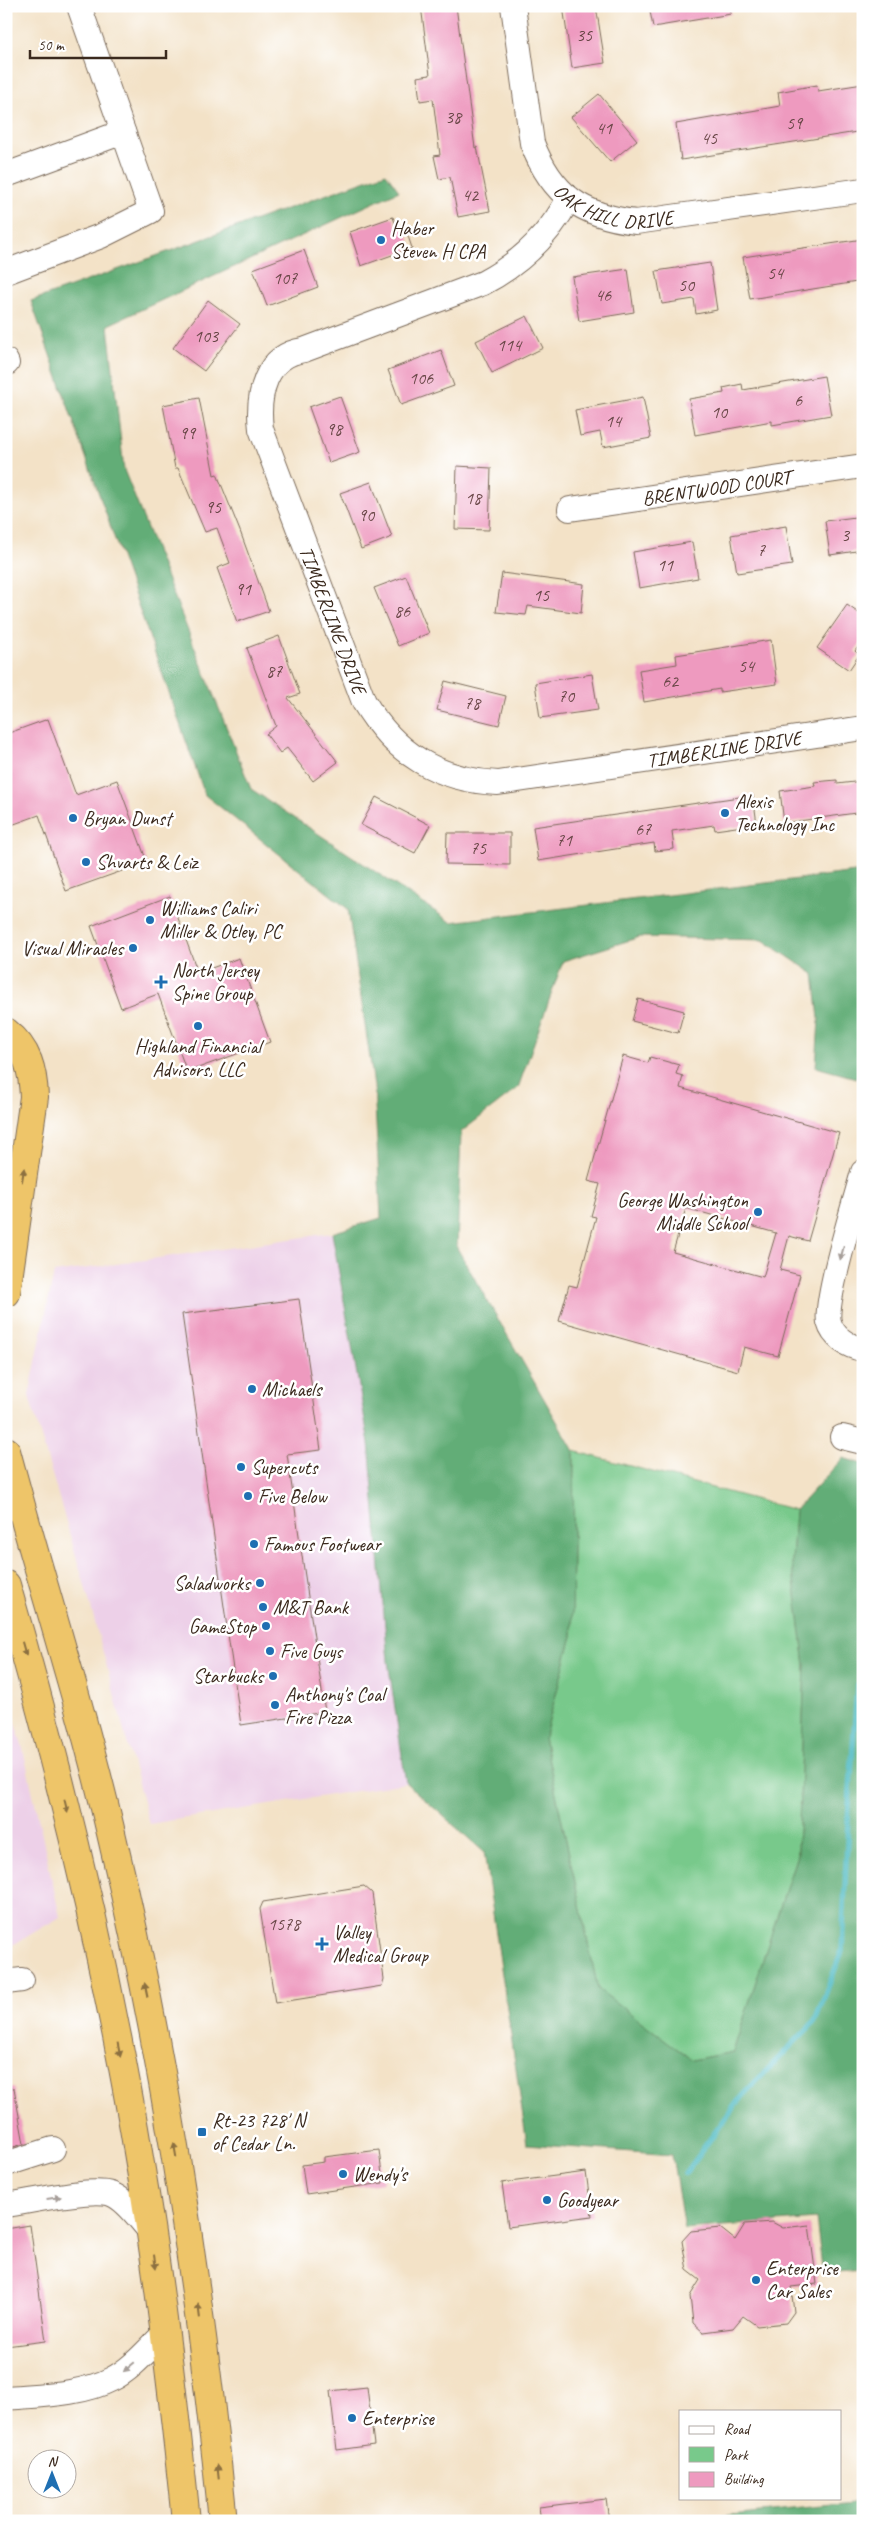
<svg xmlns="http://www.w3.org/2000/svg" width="869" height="2527" font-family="Caveat,sans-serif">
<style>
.built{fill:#edd0e8}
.green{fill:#78c98b;stroke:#5a7a54}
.forest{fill:#62ad77;stroke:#4e6c4a}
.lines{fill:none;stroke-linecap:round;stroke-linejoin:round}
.stream{stroke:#49b8c1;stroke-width:5.5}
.building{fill:#ee9abf;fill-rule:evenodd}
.minor-casing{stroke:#7b6a59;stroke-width:26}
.highway-casing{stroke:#7b6a59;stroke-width:30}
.minor{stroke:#fff;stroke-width:24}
.highway{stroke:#eec569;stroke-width:28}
.oneway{fill:#8c7040}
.oneway2{fill:#a79f9a}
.poi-dot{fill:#1f6fb2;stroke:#fff;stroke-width:2}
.labels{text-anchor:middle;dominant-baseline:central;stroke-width:5;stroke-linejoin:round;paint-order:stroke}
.number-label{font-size:18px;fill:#684646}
.street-label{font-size:20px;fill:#3b2a1e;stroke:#fff}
.poi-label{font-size:20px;fill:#3b2a1e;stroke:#fff;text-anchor:start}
</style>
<rect width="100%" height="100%" fill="#fff"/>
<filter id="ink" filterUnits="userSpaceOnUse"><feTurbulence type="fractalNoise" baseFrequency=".02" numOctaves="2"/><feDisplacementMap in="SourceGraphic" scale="10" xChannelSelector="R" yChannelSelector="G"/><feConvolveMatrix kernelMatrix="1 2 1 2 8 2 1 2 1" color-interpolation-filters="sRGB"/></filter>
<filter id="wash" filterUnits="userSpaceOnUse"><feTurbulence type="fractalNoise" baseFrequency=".0096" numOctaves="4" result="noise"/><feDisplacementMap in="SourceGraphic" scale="20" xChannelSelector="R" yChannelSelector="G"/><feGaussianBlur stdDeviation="1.12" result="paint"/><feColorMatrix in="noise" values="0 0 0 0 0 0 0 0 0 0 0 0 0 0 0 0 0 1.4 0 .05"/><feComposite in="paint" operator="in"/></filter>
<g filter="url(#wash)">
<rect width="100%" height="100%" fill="#f3e2c7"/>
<path class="built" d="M332,1233L369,1443L388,1661L406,1783L149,1824L89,1600L29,1396L54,1273Z
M6,1691L23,1749L60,1917L6,1949Z"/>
<path class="green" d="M574,1451L795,1510L792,1563L805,1665L798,1852L733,2052L692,2060L598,1990L544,1738L572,1636Z"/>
<path class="forest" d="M386,173L399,191L108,325L124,470L251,789L451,922L863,871V1068L856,1078L816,1067L819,1019L814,974L763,940L640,937L563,961L518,1088L461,1132L457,1248L574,1451L572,1636L544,1738L598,1989L692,2060L733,2052L798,1852L805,1665L792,1563L795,1510L843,1458L863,1464V2271L823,2274L816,2219L684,2229L672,2155L527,2144L484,1852L406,1783L388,1661L369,1443L332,1233L381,1218L374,1086L348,909L205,795L31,301Z
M863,2502V2521H680V2520Z"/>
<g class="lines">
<path class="stream" d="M685,2173L742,2096L815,2021L842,1951L848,1820L857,1687L863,1677"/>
</g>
<g id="blocks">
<path class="building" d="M421,6H456L475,148L477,147L490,211L458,217L450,177L439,179L434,156L440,155L433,99L420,101L417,77L430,75Z
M563,6H596L605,63L572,68Z
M649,6H730L731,14L653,27Z
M863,84V131L681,160L676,124L780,106L778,92L817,85L818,91Z
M599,94L637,140L610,162L571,117Z
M393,217L397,229L405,227L412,248L361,266L350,232Z
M863,239V281L750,299L743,257Z
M304,250L318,287L267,306L253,269Z
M710,263L717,310L696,314L694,299L662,304L656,271Z
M628,269L634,312L579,321L572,277Z
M208,300L240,324L204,371L173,348Z
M527,316L543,348L492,373L476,341Z
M441,350L454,386L401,405L388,370Z
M824,376L831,415L772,425V421L695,435L689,399L724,393L723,388L742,384L743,390Z
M340,396L360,452L329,463L309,407Z
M643,397L651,438L603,447L600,432L580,436L575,410Z
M199,398L214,475L217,474L240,531L269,611L237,622L217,568L230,563L217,528L205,532L178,468H175L163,405Z
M457,466L491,468L489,530L455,529Z
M371,482L392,537L361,549L340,493Z
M863,516V550L830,555L825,521Z
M786,526L792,565L737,573L731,535Z
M692,542L698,578L639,588L633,552Z
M502,573L584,584L581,613L528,606L526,615L496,612Z
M406,576L429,633L398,646L374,588Z
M847,605L863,616V640L855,651L859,655L849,670L817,648Z
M279,636L300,694L288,698L338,762L313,781L287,748L280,753L266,734L276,726L247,648Z
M771,640L777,684L720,692V689L644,702L639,670L677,664L676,655Z
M592,674L598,710L540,718L535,683Z
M445,681L506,696L499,725L437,710Z
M48,719L76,795L117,780L147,862L66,891L39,815L6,827V734Z
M837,780V784L863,781V812L784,823L780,791L815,786L814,782Z
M753,795L757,824L715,830L714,825L672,831L674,849L655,851L654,843L538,861L533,827Z
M376,797L430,825L415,853L361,825Z
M447,833H510V865L446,864Z
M170,896L198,973L239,958L270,1042L187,1072L158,994L121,1008L91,926Z
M638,999L684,1011L678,1033L632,1021Z
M623,1056L648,1063L650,1057L679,1065L676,1074L683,1076L680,1088L839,1133L808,1241L789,1236L780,1270L800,1275L778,1356L744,1347L738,1371L559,1321L569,1285L577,1287L596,1217L591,1216L600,1184L588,1181ZM686,1208L776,1233L763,1277L673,1252Z
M299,1299L321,1450L287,1454L325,1712L241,1725L182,1314Z
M364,1886L372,1893L384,1979L382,1986L275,2003L260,1909L263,1902Z
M14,2088L24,2144L6,2149V2089Z
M379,2150L383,2183L306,2194L302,2165L324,2162V2157Z
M586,2172L592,2216L508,2227L502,2183Z
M772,2222L783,2228L809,2225L817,2284L791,2287L794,2312L786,2323L757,2326L743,2316L733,2328L703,2332L693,2323L690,2296L700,2280L687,2270L682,2241L691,2231L720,2228L735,2240L745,2224Z
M30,2225L46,2341L6,2346V2229Z
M367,2387L374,2445L337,2450L330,2391Z
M606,2499L609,2521H541L539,2507Z"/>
</g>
</g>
<g filter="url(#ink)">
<use href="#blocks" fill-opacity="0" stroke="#7b6a59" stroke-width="1"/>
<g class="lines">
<g class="minor-casing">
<g id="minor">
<path id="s1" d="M513,6L532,143C552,195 582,216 636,222L863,190"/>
<path d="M6,175L123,132"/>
<path id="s2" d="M569,198C549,236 521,263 483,283L304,350C265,355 257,395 261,429L364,702C395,754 438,780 498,783L863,728"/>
<path d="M6,272L101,236L151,211L79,6"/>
<path d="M6,361L7,363"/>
<path id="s3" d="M570,509L863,466"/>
<path d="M863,1172C856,1198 824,1301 829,1322C833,1337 848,1347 863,1349"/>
<path d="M842,1437L863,1442"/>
<path d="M6,1982L22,1980"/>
<path d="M6,2164L53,2149"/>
<path d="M6,2205C29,2202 91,2187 111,2194C126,2199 139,2219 150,2231"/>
<path d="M6,2398C40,2395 81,2395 112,2379C132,2369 148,2349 164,2334"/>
</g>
</g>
<g class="highway-casing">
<path id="highway" d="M6,1032C28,1049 33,1071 34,1097L6,1293
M6,1451C40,1579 81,1704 111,1833C165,2059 200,2289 223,2521
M6,1585C61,1775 108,1968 140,2164C160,2282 174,2402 186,2521"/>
</g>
<use href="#minor" class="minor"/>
<use href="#highway" class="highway"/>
</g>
<defs><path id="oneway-solid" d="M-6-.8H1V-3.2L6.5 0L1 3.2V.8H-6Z" transform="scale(1.25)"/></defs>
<g class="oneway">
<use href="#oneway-solid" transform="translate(23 1175) rotate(-81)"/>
<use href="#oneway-solid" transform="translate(24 1649) rotate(74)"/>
<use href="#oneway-solid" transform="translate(66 1806) rotate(76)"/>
<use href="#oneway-solid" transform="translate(146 1990) rotate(-102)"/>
<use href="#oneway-solid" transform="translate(119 2050) rotate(79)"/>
<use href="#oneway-solid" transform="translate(175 2150) rotate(-100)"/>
<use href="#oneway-solid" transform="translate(155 2262) rotate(82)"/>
<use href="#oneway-solid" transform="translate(199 2311) rotate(-97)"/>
<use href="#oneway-solid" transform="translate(218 2472) rotate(-96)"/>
</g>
<g class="oneway2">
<use href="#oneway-solid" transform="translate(842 1253) rotate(105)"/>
<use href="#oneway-solid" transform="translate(54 2198) rotate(-8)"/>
<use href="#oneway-solid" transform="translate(129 2367) rotate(140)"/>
</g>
</g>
<g class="poi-dot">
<circle cx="381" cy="240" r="5"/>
<circle cx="725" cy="813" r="5"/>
<circle cx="73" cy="818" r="5"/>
<circle cx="86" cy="862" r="5"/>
<circle cx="150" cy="920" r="5"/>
<circle cx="133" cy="948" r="5"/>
<path d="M158.5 974.5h5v5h5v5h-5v5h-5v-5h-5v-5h5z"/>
<circle cx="198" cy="1026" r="5"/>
<circle cx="758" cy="1212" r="5"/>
<circle cx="252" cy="1389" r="5"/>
<circle cx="241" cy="1467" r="5"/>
<circle cx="248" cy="1496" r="5"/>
<circle cx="254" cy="1544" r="5"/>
<circle cx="260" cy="1583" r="5"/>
<circle cx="263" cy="1607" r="5"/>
<circle cx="266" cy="1626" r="5"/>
<circle cx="270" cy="1651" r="5"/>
<circle cx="273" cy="1676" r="5"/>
<circle cx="275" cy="1705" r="5"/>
<path d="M319.5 1936.5h5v5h5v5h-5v5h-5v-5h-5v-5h5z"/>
<rect x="197" y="2127" width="10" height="10" rx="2.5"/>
<circle cx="343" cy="2174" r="5"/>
<circle cx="547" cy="2200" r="5"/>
<circle cx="756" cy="2280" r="5"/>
<circle cx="352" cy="2418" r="5"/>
</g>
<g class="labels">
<g class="number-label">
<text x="584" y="35">35</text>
<text x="453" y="117">38</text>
<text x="794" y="123">59</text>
<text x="604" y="128">41</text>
<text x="709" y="138">45</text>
<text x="470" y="195">42</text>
<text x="775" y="273">54</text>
<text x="285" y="278">107</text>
<text x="686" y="285">50</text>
<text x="603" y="295">46</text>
<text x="206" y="336">103</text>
<text x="509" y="345">114</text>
<text x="421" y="378">106</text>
<text x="798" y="400">6</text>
<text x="719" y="412">10</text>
<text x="613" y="421">14</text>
<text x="334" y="429">98</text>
<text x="187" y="433">99</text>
<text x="473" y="498">18</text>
<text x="213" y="507">95</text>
<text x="366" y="515">90</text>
<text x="845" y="535">3</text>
<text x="761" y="550">7</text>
<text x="665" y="565">11</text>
<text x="243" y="589">91</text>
<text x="541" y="595">15</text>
<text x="402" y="611">86</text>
<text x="746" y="666">54</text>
<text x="274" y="671">87</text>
<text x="670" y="681">62</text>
<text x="566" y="696">70</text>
<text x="472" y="703">78</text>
<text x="643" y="829">67</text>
<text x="564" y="840">71</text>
<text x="478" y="848">75</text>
<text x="284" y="1924">1578</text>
</g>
<g class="street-label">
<text stroke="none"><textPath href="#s1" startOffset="252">OAK HILL DRIVE</textPath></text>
<text stroke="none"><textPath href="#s3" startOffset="148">BRENTWOOD COURT</textPath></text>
<text stroke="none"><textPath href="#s2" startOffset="619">TIMBERLINE DRIVE</textPath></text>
<text stroke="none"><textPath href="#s2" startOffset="1099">TIMBERLINE DRIVE</textPath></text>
</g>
<g class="poi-label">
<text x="391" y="228">Haber<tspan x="391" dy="23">Steven H CPA</tspan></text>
<text x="735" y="801">Alexis<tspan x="735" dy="23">Technology Inc</tspan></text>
<text x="83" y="818">Bryan Dunst</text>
<text x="96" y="862">Shvarts &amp; Leiz</text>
<text x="160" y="908">Williams Caliri<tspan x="160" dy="23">Miller &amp; Otley, PC</tspan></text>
<text x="123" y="948" text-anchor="end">Visual Miracles</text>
<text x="172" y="970">North Jersey<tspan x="172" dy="23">Spine Group</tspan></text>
<text x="198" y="1046" text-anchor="middle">Highland Financial<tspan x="198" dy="23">Advisors, LLC</tspan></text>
<text x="748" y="1200" text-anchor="end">George Washington<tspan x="748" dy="23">Middle School</tspan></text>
<text x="262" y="1389">Michaels</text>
<text x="251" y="1467">Supercuts</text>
<text x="258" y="1496">Five Below</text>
<text x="264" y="1544">Famous Footwear</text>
<text x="250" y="1583" text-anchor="end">Saladworks</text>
<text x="273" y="1607">M&amp;T Bank</text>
<text x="256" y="1626" text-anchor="end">GameStop</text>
<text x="280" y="1651">Five Guys</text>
<text x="263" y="1676" text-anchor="end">Starbucks</text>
<text x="285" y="1694">Anthony's Coal<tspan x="285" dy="23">Fire Pizza</tspan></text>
<text x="333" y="1932">Valley<tspan x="333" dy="23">Medical Group</tspan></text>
<text x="212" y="2120">Rt-23 728' N<tspan x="212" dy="23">of Cedar Ln.</tspan></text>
<text x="353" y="2174">Wendy's</text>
<text x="557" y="2200">Goodyear</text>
<text x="766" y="2268">Enterprise<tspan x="766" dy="23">Car Sales</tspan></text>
<text x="362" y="2418">Enterprise</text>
</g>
</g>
<rect width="869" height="2527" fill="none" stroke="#fff" stroke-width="25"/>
<rect x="679" y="2410" width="162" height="90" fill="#ffffff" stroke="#b1aaa5"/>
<rect x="689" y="2426" width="25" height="8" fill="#ffffff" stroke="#b1aaa5"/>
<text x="724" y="2434" font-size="15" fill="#3b2a1e">Road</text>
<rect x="689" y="2447" width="25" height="15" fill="#78c98b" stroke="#b1aaa5"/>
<text x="724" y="2460" font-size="15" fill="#3b2a1e">Park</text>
<rect x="689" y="2472" width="25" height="15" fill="#ee9abf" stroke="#b1aaa5"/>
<text x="724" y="2484" font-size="15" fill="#3b2a1e">Building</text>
<g transform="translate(52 2474)"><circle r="24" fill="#ffffff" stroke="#b1aaa5"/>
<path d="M0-4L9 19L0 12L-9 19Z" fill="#1f6fb2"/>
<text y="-8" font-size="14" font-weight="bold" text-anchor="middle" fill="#3b2a1e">N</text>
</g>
<path d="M30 50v8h136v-8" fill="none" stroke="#3b2a1e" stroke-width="2.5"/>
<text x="38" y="50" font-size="15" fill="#3b2a1e" stroke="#ffffff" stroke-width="4" paint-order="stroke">50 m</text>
</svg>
